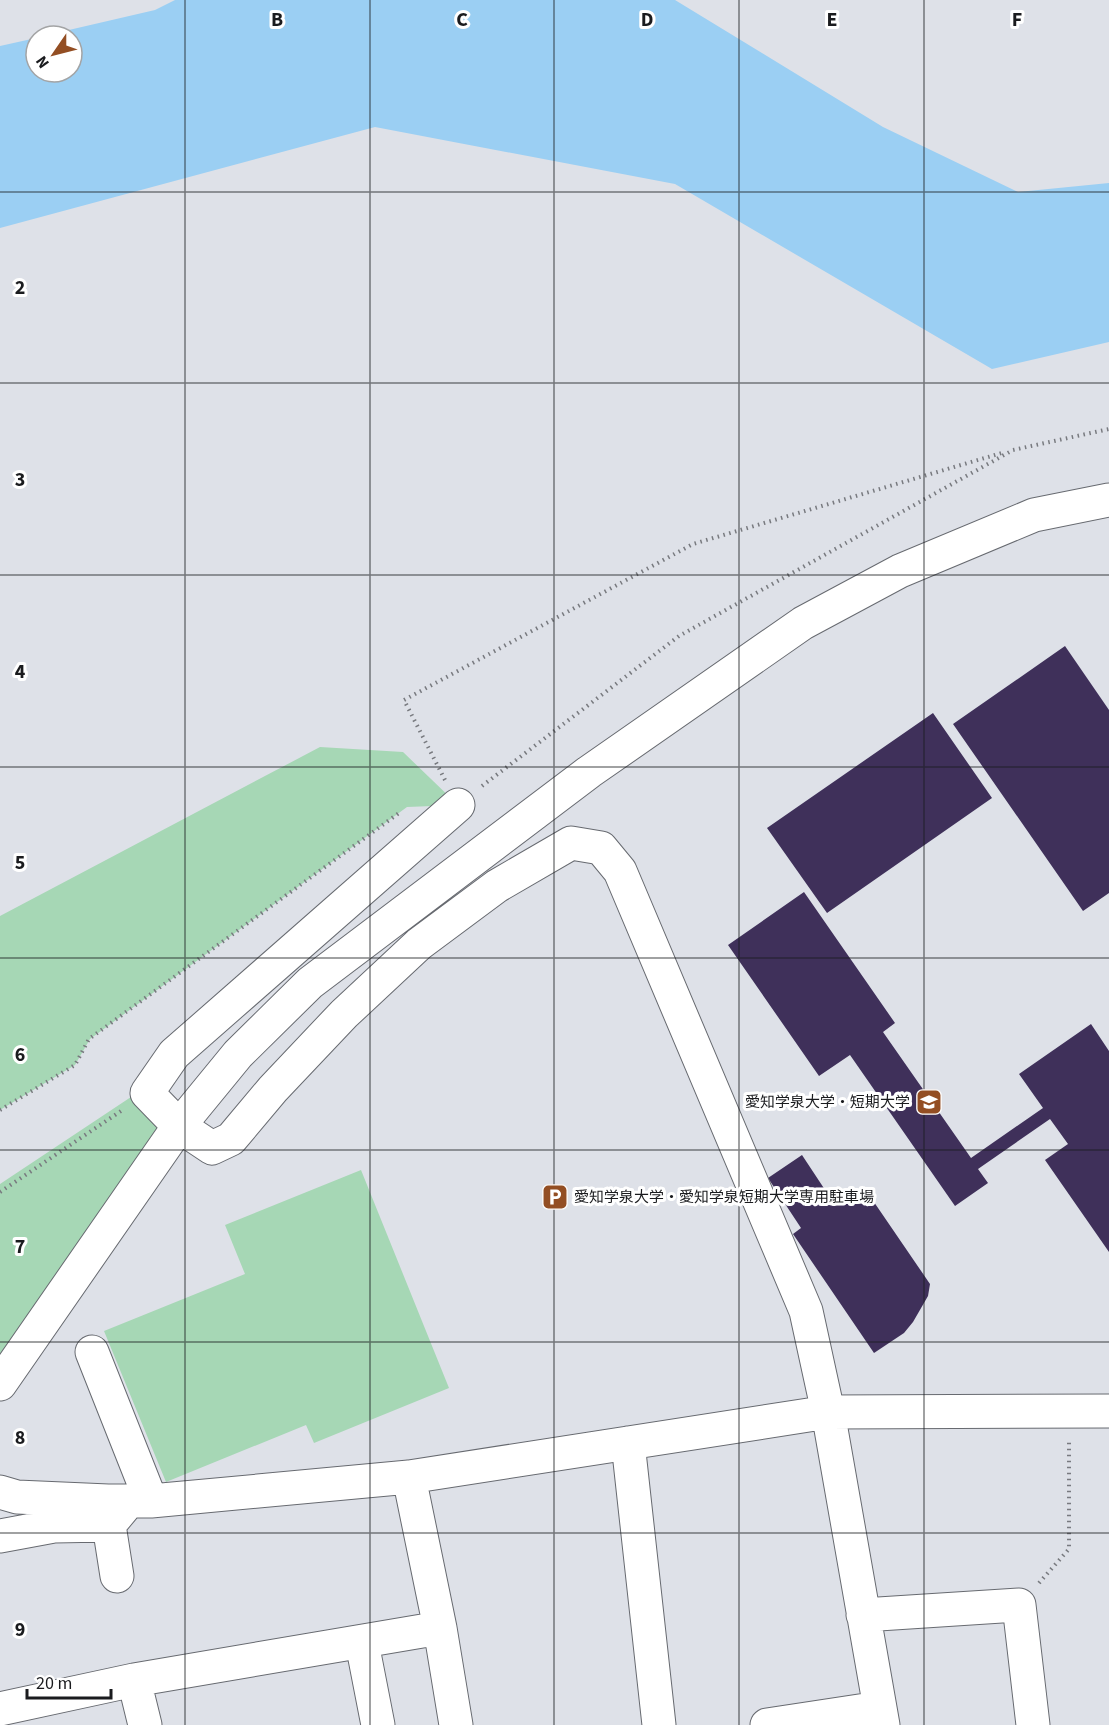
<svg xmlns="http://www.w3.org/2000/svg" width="1109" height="1725" font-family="'Source Sans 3','Noto Sans JP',sans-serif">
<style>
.green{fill:#a6d7b5}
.water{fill:#9bcff3}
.building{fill:#3f305a}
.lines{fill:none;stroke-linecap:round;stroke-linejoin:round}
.minor-casing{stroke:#676a70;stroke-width:35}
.path{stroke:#787a7f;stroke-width:4;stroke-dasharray:1.5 4.5;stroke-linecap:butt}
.minor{stroke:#fff;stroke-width:33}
.grid{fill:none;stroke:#1a1b1e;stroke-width:1.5;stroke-opacity:0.55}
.labels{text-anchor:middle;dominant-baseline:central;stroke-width:6;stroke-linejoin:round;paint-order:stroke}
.poi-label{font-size:15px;fill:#1a1b1e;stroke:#fff;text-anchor:end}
.grid-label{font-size:20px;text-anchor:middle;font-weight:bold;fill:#1a1b1e;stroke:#fff;stroke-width:6;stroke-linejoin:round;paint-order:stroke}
</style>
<rect width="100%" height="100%" fill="#dee1e8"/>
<path class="green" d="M320,747L403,752L458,805L407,807L90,1039L75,1065L0,1110V916Z
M137,1093L166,1128L0,1373V1184Z
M361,1170L449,1388L314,1443L306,1425L166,1482L104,1331L245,1274L225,1225Z"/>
<path class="water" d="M175,0H675L883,127L1018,192L1109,183V342L992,369L675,184L375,127L0,228V46L36,38V72H72V36H43L155,10Z"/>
<path class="building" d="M1065,646L1109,710V893L1083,911L953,724Z
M933,713L992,798L827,913L767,828Z
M804,892L895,1023L883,1032L971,1158L1043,1108L1019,1074L1091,1024L1109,1051V1252L1045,1160L1068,1144L1050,1119L978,1169L988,1183L955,1206L850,1055L819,1076L728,945Z
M802,1155L835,1205L863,1186L930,1284L928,1296L913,1322L904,1333L874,1353L793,1234L801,1228L768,1178Z"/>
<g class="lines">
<g class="minor-casing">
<path id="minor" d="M458,805L174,1054L147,1093L179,1126L212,1148L231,1139L273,1089L344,1014L419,944L497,886L571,843L601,848L620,871L806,1311L828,1412L883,1725
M92,1352L151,1501
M0,1384L179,1126L238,1054L310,983L589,772L803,623L900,571L1034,515L1109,500
M628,1443L659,1725
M409,1477L440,1628L456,1725
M0,1492L17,1497L108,1501H151L409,1477L828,1412L1109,1411
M109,1525L117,1576
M0,1536L54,1526L109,1525L129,1501
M863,1615L1019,1605L1033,1725
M362,1643L378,1725
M134,1680L145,1725
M0,1709L134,1680L440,1628
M767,1725L879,1708"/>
</g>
<path class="path" d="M445,780L404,700L693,544L1005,452
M482,786L679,636L1013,450L1109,429
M0,1110L75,1065L89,1039L399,813
M0,1192L124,1109
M1039,1583L1069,1549V1440"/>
<use href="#minor" class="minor"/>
</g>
<path class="grid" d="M185,0V1725M370,0V1725M554,0V1725M739,0V1725M924,0V1725M0,192H1109M0,383H1109M0,575H1109M0,767H1109M0,958H1109M0,1150H1109M0,1342H1109M0,1533H1109"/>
<defs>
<g id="school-square" transform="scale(1.35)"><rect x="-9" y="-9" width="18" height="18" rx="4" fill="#934e23" stroke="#fff"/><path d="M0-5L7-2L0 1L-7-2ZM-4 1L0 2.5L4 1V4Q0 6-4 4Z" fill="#fff"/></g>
<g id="parking-square" transform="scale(1.35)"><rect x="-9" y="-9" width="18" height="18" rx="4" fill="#934e23" stroke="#fff"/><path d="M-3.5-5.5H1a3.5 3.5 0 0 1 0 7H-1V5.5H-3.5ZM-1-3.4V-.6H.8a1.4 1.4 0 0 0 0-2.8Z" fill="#fff"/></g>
</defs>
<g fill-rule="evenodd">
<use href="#school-square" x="929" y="1102"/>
<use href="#parking-square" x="555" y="1197"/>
</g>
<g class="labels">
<g class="poi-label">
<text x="910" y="1102">愛知学泉大学・短期大学</text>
<text x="574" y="1197" text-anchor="start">愛知学泉大学・愛知学泉短期大学専用駐車場</text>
</g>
</g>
<g class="grid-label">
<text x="277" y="26">B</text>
<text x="462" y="26">C</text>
<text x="647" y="26">D</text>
<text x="832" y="26">E</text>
<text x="1017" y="26">F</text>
<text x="20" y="294">2</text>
<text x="20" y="486">3</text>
<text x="20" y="678">4</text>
<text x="20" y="869">5</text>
<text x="20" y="1061">6</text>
<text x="20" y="1253">7</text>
<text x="20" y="1444">8</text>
<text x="20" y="1636">9</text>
</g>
<g transform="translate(54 54) rotate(235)"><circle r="28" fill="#ffffff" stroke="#a3a4a5" stroke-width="1.5"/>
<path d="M0-4.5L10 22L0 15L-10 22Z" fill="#934e23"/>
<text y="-9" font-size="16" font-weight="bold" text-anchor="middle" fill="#1a1b1e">N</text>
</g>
<path d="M27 1689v9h84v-9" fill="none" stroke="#1a1b1e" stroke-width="3"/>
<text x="36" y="1689" font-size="18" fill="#1a1b1e" stroke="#ffffff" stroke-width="4.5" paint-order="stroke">20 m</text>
</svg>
